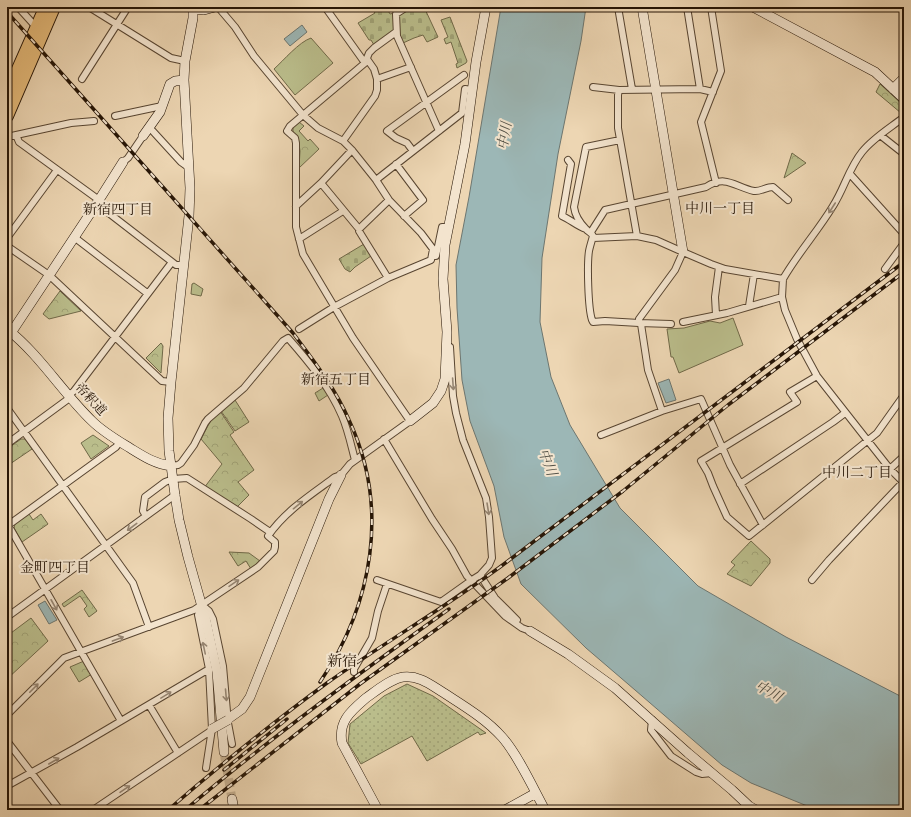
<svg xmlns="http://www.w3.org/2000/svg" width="911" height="817" font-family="'EB Garamond','Noto Serif JP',serif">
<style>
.grass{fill:url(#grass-dots);stroke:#706948}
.cemetery{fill:url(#cemetery-stones);stroke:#706948}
.park{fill:url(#park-crowns);stroke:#706948}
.garden{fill:#babd8b;stroke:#706948}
.water{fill:#9cb7b6;stroke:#6d7670}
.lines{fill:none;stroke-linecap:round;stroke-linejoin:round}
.secondary-tunnel{stroke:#c5af90;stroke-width:9;stroke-dasharray:9 4.5;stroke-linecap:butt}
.street-casing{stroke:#584531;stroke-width:8}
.secondary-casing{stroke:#261506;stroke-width:10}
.highway-casing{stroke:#261506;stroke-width:14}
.street{stroke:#f3e4ce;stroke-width:6}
.secondary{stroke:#f3e4ce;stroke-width:9}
.highway{stroke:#e6bb7a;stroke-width:12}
.rail-casing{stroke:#261506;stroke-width:3.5}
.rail{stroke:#f3e4ce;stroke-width:2;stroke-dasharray:6;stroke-linecap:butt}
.secondary-bridge-casing{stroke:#261506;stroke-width:10;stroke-linecap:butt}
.secondary-bridge{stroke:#f3e4ce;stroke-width:9}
.oneway{stroke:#978774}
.labels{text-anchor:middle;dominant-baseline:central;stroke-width:4;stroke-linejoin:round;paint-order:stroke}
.street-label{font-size:13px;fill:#261506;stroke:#f3e4ce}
.water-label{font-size:14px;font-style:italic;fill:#4f4e44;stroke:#f3e4ce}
.neighbourhood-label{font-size:14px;fill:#261506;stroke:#f3e4ce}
.quarter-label{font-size:15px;fill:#261506;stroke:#f3e4ce}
</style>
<defs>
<pattern id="grass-dots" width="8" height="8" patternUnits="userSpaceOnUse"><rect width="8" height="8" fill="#babd8b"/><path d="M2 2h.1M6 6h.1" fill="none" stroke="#a0a276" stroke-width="1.8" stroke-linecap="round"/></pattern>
<pattern id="cemetery-stones" width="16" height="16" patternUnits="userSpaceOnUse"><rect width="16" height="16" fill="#babd8b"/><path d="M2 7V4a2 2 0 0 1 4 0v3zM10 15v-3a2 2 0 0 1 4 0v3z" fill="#a0a276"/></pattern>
<pattern id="park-crowns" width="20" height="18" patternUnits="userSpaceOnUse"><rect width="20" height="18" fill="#babd8b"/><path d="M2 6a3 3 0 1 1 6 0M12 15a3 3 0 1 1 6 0" fill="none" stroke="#a0a276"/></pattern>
</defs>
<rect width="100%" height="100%" fill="#edd6b3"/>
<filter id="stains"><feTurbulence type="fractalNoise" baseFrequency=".005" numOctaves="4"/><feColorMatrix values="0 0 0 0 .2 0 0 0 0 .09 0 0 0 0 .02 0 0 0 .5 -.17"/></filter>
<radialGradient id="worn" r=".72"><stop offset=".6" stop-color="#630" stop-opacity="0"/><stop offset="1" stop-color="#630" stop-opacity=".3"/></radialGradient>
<path class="grass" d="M407,684L433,696L486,733L480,735L478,732L427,761L412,736L361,764L348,743L350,724L384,696Z"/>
<path class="cemetery" d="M379,7H386L390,14L394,13V31L374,45L371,40H369L358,23L375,13L373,10Z
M412,7H424L438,37L427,42L423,35L414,38L403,43L399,34V14Z
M450,17L467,61L466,63L457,68L456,64L458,63L451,42L446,44L444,39L448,37L441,20Z
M364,244L371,256L355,267L350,272L345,269L339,259Z"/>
<path class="park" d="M880,84L904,106V111L901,113L876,92Z
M299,122L304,126L299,131L308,141L310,139L319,149L299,168L300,151L298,137L293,132V128Z
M792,153L806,163L784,178Z
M194,283L203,289L201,296L191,294L192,284Z
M60,291L81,311L49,319L43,314Z
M161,343L163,346L161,373L146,358Z
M323,388L328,395L319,401L315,393Z
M235,400L249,422L235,431L221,411Z
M220,411L234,432L230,435L254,470L238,482L249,495L236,508L204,488L222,464L201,439L211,420Z
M93,435L109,446L91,459L81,443Z
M21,439H25L32,449L7,466V449Z
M29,514L33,520L41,514L48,524L22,542L14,528L15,524Z
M751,541L770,559V563L751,586L727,574L735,565L731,562Z
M229,552L249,553L260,561L251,569L246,561L238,566Z
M82,590L97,611L89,617L84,609L87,606L80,596L64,607L62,604Z
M31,618L48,641L7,679V636Z
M84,661L92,674L79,682L70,667Z"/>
<path class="garden" d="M311,38L333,63L295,95L274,69C284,60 299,42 311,38Z
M733,318L743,345L679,373L673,357H671L667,329L684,328L710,321L720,323Z"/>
<path class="water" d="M501,7H586L581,41L558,154L542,258L540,322L551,377L570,425L620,508L698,586L786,637L904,698V810H817L751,783L722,765L635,690L586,648L521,584L504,537L494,486L470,421L462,380L457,308L456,265L469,197Z
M302,25L307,32L290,46L284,39Z
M669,379L676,400L666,403L658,383Z
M45,601L57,620L49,624L38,605Z"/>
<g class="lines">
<path class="secondary-tunnel" d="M224,752L232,799"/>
<g class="street-casing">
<path id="street" d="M18,7L37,28
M89,7L171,58L185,61
M218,7L235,27L254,56L303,115L318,128L343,141L352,150L376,180L389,200L421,233L433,249L431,260L388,278L334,307L299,329
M325,7L365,63
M407,7L396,14L397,36L439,131
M618,7L632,89
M687,7L700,89
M711,7L721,71L701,122L716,183
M367,59L374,69L377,79L411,67
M82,79L128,7
M593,87L619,90L700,89L713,92
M619,90L618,95V128L637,236
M115,116L162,106
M149,127L181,162L188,167
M16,135L19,142L99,200
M880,135L904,154
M7,137L71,123L94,121
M620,140L586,147L574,207C575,215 580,223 586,229C588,232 591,232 593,236C592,240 590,246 589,251C587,264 588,308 592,320L593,322L605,321L639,323V319L675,270L683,252L711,264L725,269L783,279L782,297L785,310L797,339L817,376L868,441L890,469L904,483
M343,141L375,96L377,90V79
M413,151L407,143L396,138L387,131L464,75
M568,160L571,164L562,216C571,220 577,226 586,229
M123,162L128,158L143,136
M396,164L423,200L404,216
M850,174L904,234
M376,180L462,113L465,89L472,90
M321,183L359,229V231L388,278
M97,204L176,265H184
M296,206L321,183L352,150
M359,229L389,200
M591,232L605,210L706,187C726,174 735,187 754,191C760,192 766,187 773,187L788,200
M74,237L147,293
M7,238L57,170
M593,238L637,236L656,240L683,252
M299,239L343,211
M7,246L49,275L162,381L171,382
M432,256H436L442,227H448
M885,269L904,243
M783,279C798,253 818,231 833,206C844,189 849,168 862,152C873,138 890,128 904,117
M749,306L754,274
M716,315L715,297L719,267
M683,322L727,313L782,297
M639,323L671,324
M641,324L648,370L662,411
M817,376L790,392L797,402L701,461L708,473L713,486L727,517L749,536L877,433L904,395
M69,395L74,391L172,262
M7,408L133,583L149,627
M601,435L662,411L701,399L730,465L763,525
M384,439L432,519L452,549L467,576L505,616L522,628L530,631
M7,444L71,397
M171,466L178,465L181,463L194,445L205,423L208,419L244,388L283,341L288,338C309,362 329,386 342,416C348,430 351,445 355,460
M890,469L904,456
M740,484L833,422L845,413
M146,516L143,511L145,497L165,482L173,479L187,478L251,519L270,532
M7,523L121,721
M7,526L116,447L120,442
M480,575L495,598L517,620
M377,580L441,602L472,580L480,575L489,565L492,558L489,517L486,498L463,440L456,413L453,396L450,347
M812,580L829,560L903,482
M202,605L209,611L213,619L223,666L228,723L232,744
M202,606L198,615L209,669L212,729L206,768
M7,617L175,495
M354,672V669L372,638L378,611L387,584
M149,705L178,753
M7,715L64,658L194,610L258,567L274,551L275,547V542L268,536C285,511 312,494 335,477L341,475L350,464L410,421L353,338L303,254L296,227V143L295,138L287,131L290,126L365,63L369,53L374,48L396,32
M652,720L651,730L671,756L696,772L702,774L712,773
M7,741L60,810
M7,786L77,747L209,669
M93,810L212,730"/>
</g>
<g class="secondary-casing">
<path id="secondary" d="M193,7V18L185,61L184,80L190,188L189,216L171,382L168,418L169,451L175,495L179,520L188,557L206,621L217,672L224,752
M642,7L683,252
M753,7L875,72L904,99
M194,9L204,10L215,7
M893,89L904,78
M143,136L160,112L170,84L175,81L184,80
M7,329C40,355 62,392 92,421C103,432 117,440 130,448C143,456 155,464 171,466
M11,333L99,200L123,162
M410,421L433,403L441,391L445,379L447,332L443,279L445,245L465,144L476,62L486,7
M530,631L568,654L615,688L688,753L732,790L749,806L756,810
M228,719L242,709L250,697L329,499L341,475
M232,799L234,810
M378,810L342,743C338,721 351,711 366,698C376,691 390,679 403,677C419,675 431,685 444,693C464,706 486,719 502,737C518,755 533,788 545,810
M505,810L536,793"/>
</g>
<g class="highway-casing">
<path id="highway" d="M7,94L42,15
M7,116L54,7"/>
</g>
<use href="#street" class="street"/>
<use href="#secondary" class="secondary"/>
<use href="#highway" class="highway"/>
<g class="rail-casing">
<path id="rail" d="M7,12L293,333C314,361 335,388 349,420C390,507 373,604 320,682
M224,770L287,719
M168,810C219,766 272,723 327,683C384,643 444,608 500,567L904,262
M185,810C270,738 360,673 449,609
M199,810L360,684L508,578L623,491L728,405L904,272"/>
</g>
<use href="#rail" class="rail"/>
<g class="secondary-bridge-casing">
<path id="secondary-bridge" d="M212,729L228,720"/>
</g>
<use href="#secondary-bridge" class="secondary-bridge"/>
</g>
<defs><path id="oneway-shaft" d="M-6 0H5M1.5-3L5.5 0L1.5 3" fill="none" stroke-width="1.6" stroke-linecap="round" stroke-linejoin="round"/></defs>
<g class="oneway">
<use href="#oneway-shaft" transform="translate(832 208) rotate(123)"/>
<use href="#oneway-shaft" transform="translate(453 384) rotate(86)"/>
<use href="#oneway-shaft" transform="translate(298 505) rotate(-39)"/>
<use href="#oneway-shaft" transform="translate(488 509) rotate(81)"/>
<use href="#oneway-shaft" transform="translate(132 527) rotate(143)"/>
<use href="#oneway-shaft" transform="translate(234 583) rotate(-34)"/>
<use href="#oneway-shaft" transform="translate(54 605) rotate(61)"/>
<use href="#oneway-shaft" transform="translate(118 639) rotate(-20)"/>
<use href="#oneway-shaft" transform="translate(204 648) rotate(-102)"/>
<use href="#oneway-shaft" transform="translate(34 688) rotate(-45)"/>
<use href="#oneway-shaft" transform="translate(166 695) rotate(-31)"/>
<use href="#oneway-shaft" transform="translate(226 695) rotate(85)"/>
<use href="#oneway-shaft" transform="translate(54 761) rotate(-30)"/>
<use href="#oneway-shaft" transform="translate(125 789) rotate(-34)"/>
</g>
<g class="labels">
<g class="street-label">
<text transform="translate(91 399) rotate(47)">帝釈道</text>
</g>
<g class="water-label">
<text transform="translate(504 136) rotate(-81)">中川</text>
<text transform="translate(548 462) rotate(69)">中川</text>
<text transform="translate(769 691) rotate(29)">中川</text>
</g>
<g class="neighbourhood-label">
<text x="720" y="208">中川一丁目</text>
<text x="118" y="209">新宿四丁目</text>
<text x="336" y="379">新宿五丁目</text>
<text x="857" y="472">中川二丁目</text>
<text x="55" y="567">金町四丁目</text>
</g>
<g class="quarter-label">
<text x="342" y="660">新宿</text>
</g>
</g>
<rect width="911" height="817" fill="none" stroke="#edd6b3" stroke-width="24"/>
<rect x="8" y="8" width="895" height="801" fill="none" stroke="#261506" stroke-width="2"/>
<rect x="12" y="12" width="887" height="793" fill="none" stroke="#261506"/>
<rect width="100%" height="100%" filter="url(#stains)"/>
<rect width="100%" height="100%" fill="url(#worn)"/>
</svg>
